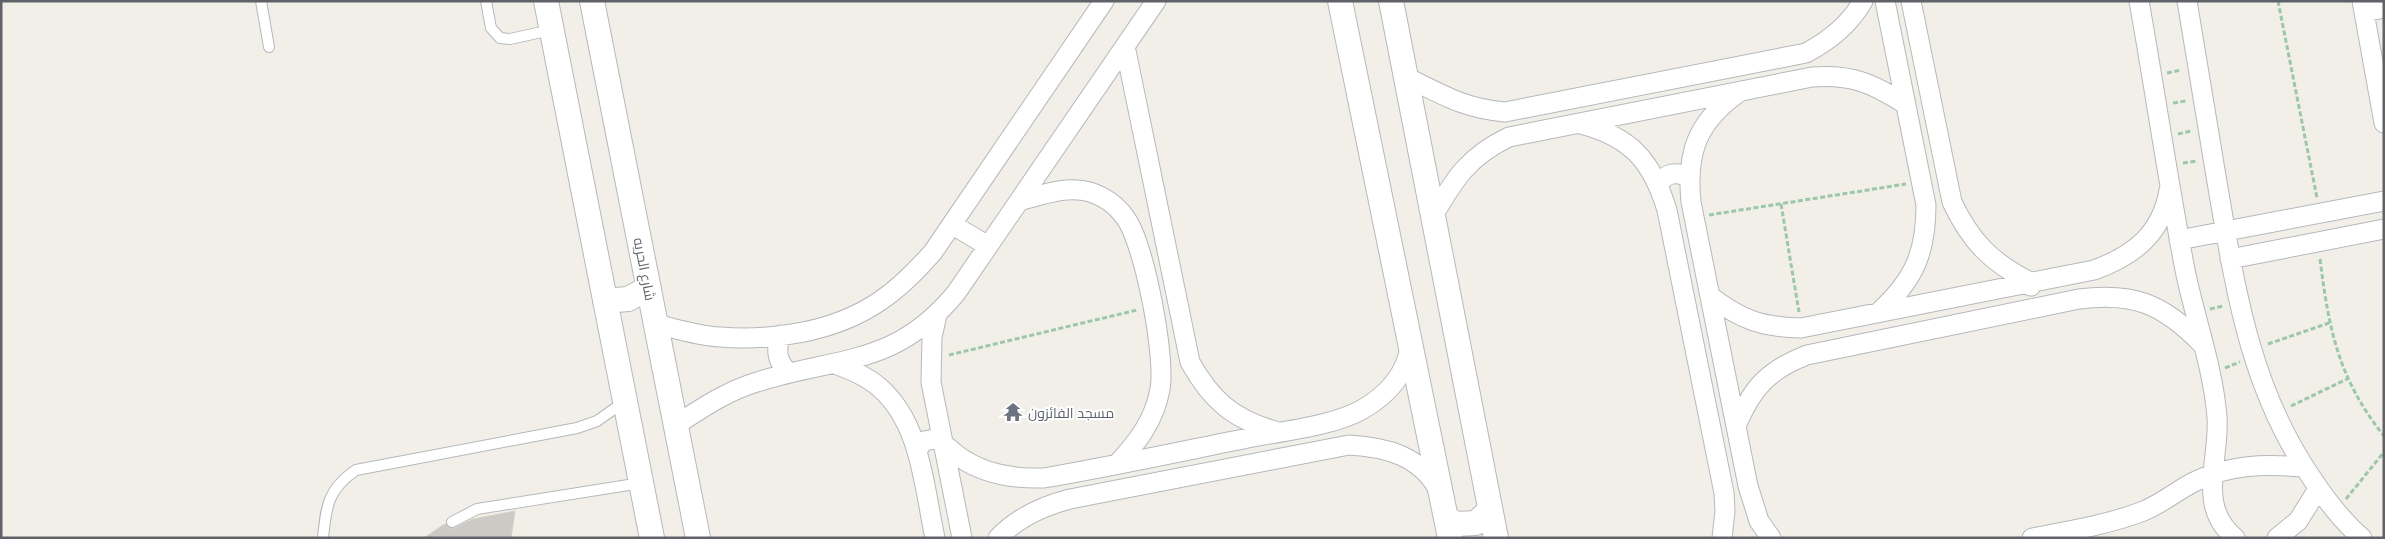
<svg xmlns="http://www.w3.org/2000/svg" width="2385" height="539" font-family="Lato,Cairo,sans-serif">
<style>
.building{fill:#cccac5;stroke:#d6d1c6}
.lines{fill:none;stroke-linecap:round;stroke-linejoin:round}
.service-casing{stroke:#b5b8bc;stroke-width:12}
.minor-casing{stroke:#b5b8bc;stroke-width:21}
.tertiary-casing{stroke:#b5b8bc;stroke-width:26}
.path{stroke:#9cc7a9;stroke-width:3;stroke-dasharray:5 2.5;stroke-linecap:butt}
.service{stroke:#fff;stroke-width:10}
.minor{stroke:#fff;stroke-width:19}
.tertiary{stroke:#fff;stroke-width:24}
.labels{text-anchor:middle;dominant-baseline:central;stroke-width:4;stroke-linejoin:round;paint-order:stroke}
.street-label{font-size:14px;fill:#5f6368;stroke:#fff}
.worship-label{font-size:14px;fill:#5b616d;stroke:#fff;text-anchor:start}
</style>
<rect width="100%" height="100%" fill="#f1efe8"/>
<path class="building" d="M515,511L511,538H424L443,525L446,524L452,529L473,519Z"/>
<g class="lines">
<g class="service-casing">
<path id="service" d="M261,1L269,47
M486,1L491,28L500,38L510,39L551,30
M452,522L477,509L641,483
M323,538C326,506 328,489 356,470L577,428L597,421L624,402"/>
</g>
<g class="minor-casing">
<path id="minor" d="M1911,1L1952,202C1971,242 1991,262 2030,282L2031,286
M2139,1C2155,91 2168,181 2185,270C2195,319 2213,367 2217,417C2220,460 2196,506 2235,538
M2187,1C2197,63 2208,126 2218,188C2236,293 2251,391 2313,480C2327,501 2343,522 2362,538
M2362,1L2384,123
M2364,12L2384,8
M1125,46L1190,362C1211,400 1233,419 1275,431
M1406,77C1443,95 1463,108 1505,112L1806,53C1830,40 1849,25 1863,1
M1738,93C1697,122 1686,153 1691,202L1748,486L1759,521L1771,538
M1581,124C1631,137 1652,161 1667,210L1724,493L1725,511L1722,538
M1659,184C1666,173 1676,171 1688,177
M1019,201C1042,195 1067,185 1090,192C1103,196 1116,205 1124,216C1144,240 1166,357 1160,389C1155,419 1138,442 1117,464
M1433,216C1455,178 1469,156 1509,137L1812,77C1851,74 1872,83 1905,104
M953,225L988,246
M2179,240L2384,201
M2230,259L2384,229
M1710,296C1741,320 1762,327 1801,328L2094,270C2133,256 2162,234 2169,190
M1879,312C1914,280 1926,253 1926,205L1885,1
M937,315L932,337L931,382L962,538
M656,324C677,329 698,336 720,337C773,341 835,332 880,301C901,287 917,270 933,252L1104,1
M781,335C775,350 777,362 789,373
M835,364C851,370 866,376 879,387C921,423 924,487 935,538
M676,425C702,408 727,391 757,382C839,356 895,367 956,293L1156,1
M1736,426C1752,388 1768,370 1807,355L2079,299C2134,292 2163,304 2202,344
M917,450L924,441L935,439C945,443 952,452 961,458C986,475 1014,479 1044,478C1114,466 1183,451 1253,437C1285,431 1336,425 1363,409C1387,395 1405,376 1410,348
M998,538C1018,517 1043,506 1070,499L1349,445C1386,447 1421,456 1439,491
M2032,538C2069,531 2106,525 2141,512C2160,505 2176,491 2194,482C2229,464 2266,464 2303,467
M2277,538L2298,521L2318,489"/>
</g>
<g class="tertiary-casing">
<path id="tertiary" d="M546,1L652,538
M592,1L698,538
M1340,1L1450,538
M1391,1L1496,538
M605,301L628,299L649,288
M1448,519L1456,524L1476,523L1490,510"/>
</g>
<path class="path" d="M2278,1L2317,198
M2167,73L2181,70
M2173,103L2186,101
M2178,134L2191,131
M2183,163L2197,161
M1781,204L1799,312
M1709,215L1906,184
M2320,259C2329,330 2338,378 2384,436
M2210,309L2223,306
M2268,344L2329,323
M949,355L1137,310
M2225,368L2240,362
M2291,406L2347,379
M2346,499L2384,452"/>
<use href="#service" class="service"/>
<use href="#minor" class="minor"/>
<use href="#tertiary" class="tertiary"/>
</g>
<defs>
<g id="temple-bare" transform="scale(1.5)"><path d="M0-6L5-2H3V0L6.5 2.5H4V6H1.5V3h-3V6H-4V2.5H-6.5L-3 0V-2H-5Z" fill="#6b7280" stroke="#fff" stroke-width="2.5" paint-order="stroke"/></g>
</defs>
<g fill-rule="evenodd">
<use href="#temple-bare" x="1013" y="412"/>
</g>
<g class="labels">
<g class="street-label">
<text transform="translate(645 269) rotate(79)">شارع الحريه</text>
</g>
<g class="worship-label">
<text x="1028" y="412">مسجد الفائزون</text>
</g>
</g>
<rect width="2385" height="539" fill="none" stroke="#5f6368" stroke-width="5"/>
</svg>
